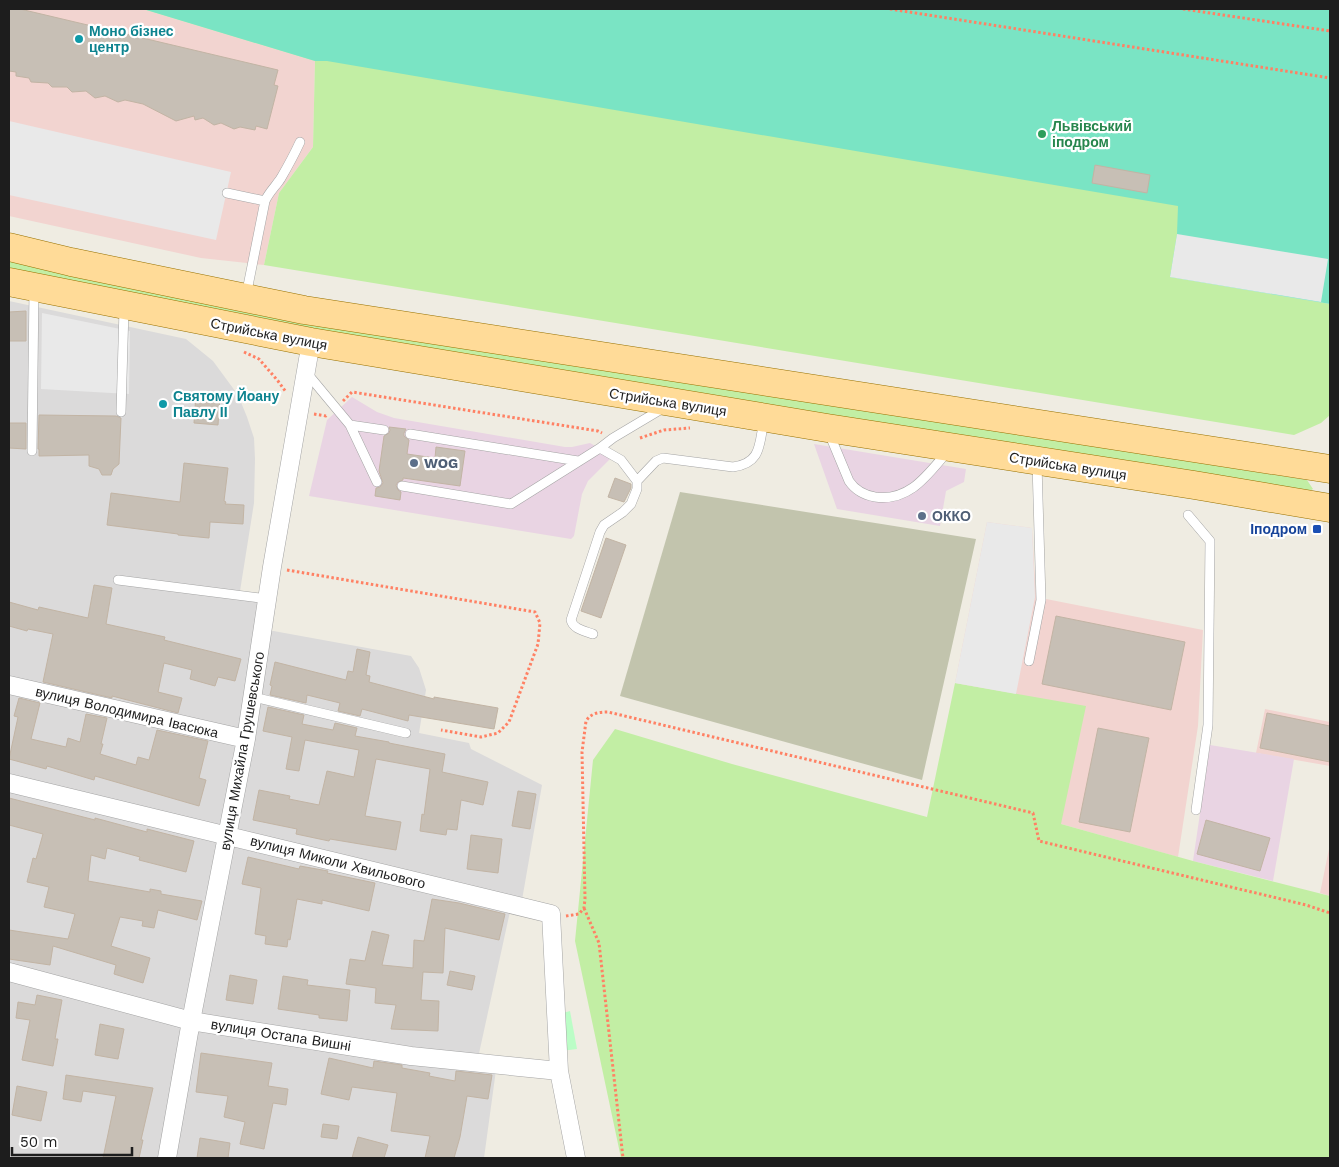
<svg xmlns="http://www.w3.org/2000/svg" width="1339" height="1167" font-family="'Work Sans',sans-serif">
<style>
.residential{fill:#dbdada}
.commercial{fill:#f2d4d0}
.industrial{fill:#e9d4e3}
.construction{fill:#c2c4ad}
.grass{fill:#c2eea4}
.park{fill:#bbfdc6}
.pitch{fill:#7ae4c4}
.parking{fill:#e9e9e9}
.building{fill:#c7bfb5;stroke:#c2b4a4}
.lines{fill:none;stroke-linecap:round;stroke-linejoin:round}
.service-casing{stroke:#a4a4a4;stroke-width:10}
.minor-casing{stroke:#a4a4a4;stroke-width:19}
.primary-casing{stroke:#977100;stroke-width:29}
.path{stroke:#ff8164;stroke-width:3;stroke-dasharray:2.5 2.5;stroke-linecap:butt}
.service{stroke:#fff;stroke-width:9}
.minor{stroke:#fff;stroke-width:18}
.primary{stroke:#ffdb98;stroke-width:28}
.culture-dot{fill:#0f9aa8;stroke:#fff;stroke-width:2}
.leisure-dot{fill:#2e9e5b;stroke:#fff;stroke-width:2}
.service-dot{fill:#5c6f8a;stroke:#fff;stroke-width:2}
.transit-dot{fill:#1a4fb4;stroke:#fff;stroke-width:2}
.labels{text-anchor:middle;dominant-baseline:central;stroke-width:4.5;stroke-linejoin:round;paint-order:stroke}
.culture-label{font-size:14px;font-weight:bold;fill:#0d838f;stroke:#fff;text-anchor:start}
.leisure-label{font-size:14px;font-weight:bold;fill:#27864d;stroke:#fff;text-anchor:start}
.street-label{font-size:14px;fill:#1d1d1d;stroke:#fff}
.service-label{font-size:14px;font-weight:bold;fill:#4e5e75;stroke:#fff;text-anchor:start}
.transit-label{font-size:14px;font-weight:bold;fill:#164399;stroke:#fff;text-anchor:end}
</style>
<rect width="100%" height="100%" fill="#efece2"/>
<path class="residential" d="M9,301L186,339L213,361L238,395L247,417L254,438L255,459L254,503L240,591L262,603L242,733L9,680Z
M268,630L411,656L419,668L426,690L419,733L469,743L471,749L542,785L522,900L232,832Z
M9,690L240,743L223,830L9,779Z
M9,788L221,839L187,1015L9,967Z
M230,841L511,907L478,1058L196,1017Z
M9,977L185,1025L163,1158H9Z
M195,1027L496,1070L484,1158H172Z"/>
<path class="commercial" d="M9,9H143L315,61L313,147L279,193L264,265L201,258L9,216Z
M987,522L1032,528L1036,597L1203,630L1198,726L1178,857L1061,824L1016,694L955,683Z
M1265,709L1330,722V766L1256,753Z
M1330,844V896L1320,893Z"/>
<path class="industrial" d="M352,397L377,412L394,418L565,447H572L590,443L613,456L588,481L582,494L574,536L571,539L309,496L327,420Z
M814,444L966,469L964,482L946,491L940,526L837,509Z
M1210,745L1294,759L1273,881L1193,861Z"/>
<path class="construction" d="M680,492L976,539L922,780L620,696Z"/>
<path class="grass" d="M143,9L1330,208L1170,277L1330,304V415L1321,423L1294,435L264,265L279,193L313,147L315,61Z
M9,261L67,275L311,321L1307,480L1313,489L1305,494L309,333L9,273Z
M955,683L1086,706L1061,824L1193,861L1330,896V1158H621L575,941L593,760L615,729L732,764L927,817Z"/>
<path class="park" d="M570,1011L577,1049L561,1051L556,1015Z"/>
<path class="pitch" d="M143,9H1330V304L1170,277L1177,234L1178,206L327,61H315Z"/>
<path class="parking" d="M9,121L231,172L216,240L9,195Z
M1177,234L1328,259L1321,302L1170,277Z
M42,313L130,331L129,394L41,389Z
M987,522L1032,528L1035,597L1016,694L955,683Z"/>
<path class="building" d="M9,9H20L278,70L274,85L278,86L267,129L256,126L255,130L240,127L234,129L221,123L214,125L203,118L195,120L194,116L176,121L143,104L125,100L118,102L105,96L95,98L86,91L72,92L67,87H52L48,83L31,82L29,78L16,76V72L9,71Z
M1095,165L1150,175L1147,193L1092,183Z
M26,311V341H9V312Z
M196,394L220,396L218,425L194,423Z
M39,415L116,416L121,418L119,464L113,469L111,475H102L99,469L89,466V455L39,456V449H38Z
M9,423H26V449L9,448Z
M389,427L406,429L404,433V436L409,440L407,454L435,458L436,447L465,451L460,486L403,478V480L398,482L396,485L398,490L401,492L400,500L375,496L376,488L380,487L383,483L379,471L384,436L389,433L390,430Z
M184,463L228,468L224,501L226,502L225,504L244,505L243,524L210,522L209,538L178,535V534L107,525L111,493L180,502Z
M615,478L631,484V488L624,502L608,497Z
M606,538L626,545L601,618L581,611Z
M94,585L112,588L106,624L165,637L164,640L241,659L235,681L218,677L215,686L190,679L192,670L164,663L158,692L182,698L178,713L112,696V698L43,682L53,634L28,629L27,631L9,626V602L38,610L39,607L88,618Z
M1056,616L1185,642L1171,710L1042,684Z
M357,649L370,652L366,675L370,676L369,682L434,699V697L498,708L494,729L409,715L408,721L362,709L360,716L338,711L340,703L307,695L306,703L270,695L272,686L270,685L275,662L346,680L348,671L353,672Z
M19,698L40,703L31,739L66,747L68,738L80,742L86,714L107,718L101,744H103L100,754L136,765L138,757L149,760L157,730L208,741L199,778L206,780L199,806L95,776L94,780L47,766L46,769L9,759L18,717L14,716Z
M268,707L304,715L302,724L333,730L335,723L357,728L355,736L389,742V743L445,754L442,772L488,782L483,805L461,800L457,830L447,829L446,835L420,831L422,814L424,815L430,769L376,759L365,816L401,822L396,850L330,839L329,841L296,834L297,829L253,820L259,790L290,796L289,799L319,805L327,771L354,777L359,750L305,740L299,771L286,769L292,737L263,731Z
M1267,713L1330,726V762L1260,748Z
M1098,728L1149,738L1130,832L1079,822Z
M518,791L536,794L530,829L512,826Z
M9,798L95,820V818L147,832V829L194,841L186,872L139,860L140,857L107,848L105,859L91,855L88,881L150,892V889L161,891V894L202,901L197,920L158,910L154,928L142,926L143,921L120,917L111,946L150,958L143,983L114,974L116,965L53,946L50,965L9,959V930L68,939L75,914L44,907L49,887L27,882L33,858L36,859L43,834L9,825Z
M1206,820L1270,838L1260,871L1197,854Z
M471,835L502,839L498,873L467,869Z
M248,857L299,869L300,866L328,871L327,873L375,883L369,911L322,900V904L297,899L290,940L288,939L287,947L265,944L266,936L255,934L261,888L242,884Z
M432,899L459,903L505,914L499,940L445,928L443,973L423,972L421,1000L439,1001L438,1031L391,1029L396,1005L375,1003L376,988L346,984L350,959L365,961L372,931L389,935L382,965L413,968L414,940L424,941Z
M450,971L475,976L472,990L447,985Z
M230,975L257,980L253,1004L226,1000Z
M283,976L308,980L307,985L350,990L347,1021L319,1018V1015L278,1009Z
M37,995L62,1000L55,1039H58L53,1066L22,1060L30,1020L16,1018L18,1002L35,1005Z
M100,1024L124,1029L118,1059L95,1055Z
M201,1053L272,1063L268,1086L288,1089L286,1105L273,1103L264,1149L240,1144L245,1122L224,1117L228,1096L196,1092Z
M329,1058L373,1068L374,1061L402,1065V1068L430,1073L429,1076L455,1081L456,1071L492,1075L488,1099L467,1096L460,1137L454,1158H425L430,1136L391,1131L397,1093L352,1087L349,1100L321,1094Z
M66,1075L153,1088L141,1140H143L139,1158H103L116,1096L83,1091L81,1102L63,1099Z
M17,1086L47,1092L41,1121L12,1115Z
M323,1124L339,1126L337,1139L321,1137Z
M358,1137L388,1145L384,1158H352Z
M200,1138L230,1143L228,1158H197Z"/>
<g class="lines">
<g class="service-casing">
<path id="service" d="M227,193L265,201
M246,296L265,201C269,192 276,186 281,178C288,166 294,155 300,142
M306,372L350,425L377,482
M121,412L124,309
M350,425L384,430
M829,433L849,481C855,490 864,495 875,497C910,502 928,474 948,451
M410,434L578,461
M32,451L34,290
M637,481L656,461L663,458L733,467C762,463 759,444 764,420
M402,486L511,504L600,448L613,438L665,407
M1188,515L1210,541L1208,725L1196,810
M118,580L268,599
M593,634C585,631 573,629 571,620L600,532L604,525L623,512L631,504L637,489V481L621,460L600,448
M1029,661L1041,600L1037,464
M253,697L406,733"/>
</g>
<g class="minor-casing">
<path id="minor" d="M9,685L246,739
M9,783L551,914L559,1071L576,1158
M9,972L191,1021L411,1056L559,1071
M167,1158L191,1021L246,739L272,567L311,342"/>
</g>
<g class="primary-casing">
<path id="primary" d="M9,247L71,262L304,310L1330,469
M9,282L311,342L827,428L1194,485L1330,508"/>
</g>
<path class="path" d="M890,9L1330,78
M1183,9L1330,31
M244,352L259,359L278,381L286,392
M343,401L352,392L598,431L602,433
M314,414L326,416L327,415
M640,438L664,430L690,428
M287,570L535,612L540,623L538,644L509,722L498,733L481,737L441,730
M584,908L599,943L623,1158
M566,916L579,914L584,908L585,899L582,752L586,721C591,713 599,712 608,712L1033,813L1039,841L1306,905L1330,913"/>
<use href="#service" class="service"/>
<use href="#minor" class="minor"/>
<use href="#primary" class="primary"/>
</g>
<g class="culture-dot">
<circle cx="79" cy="39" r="5"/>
<circle cx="163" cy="404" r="5"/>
</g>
<circle class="leisure-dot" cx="1042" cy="134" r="5"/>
<g class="service-dot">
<circle cx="414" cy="463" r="5"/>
<circle cx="922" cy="516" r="5"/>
</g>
<rect class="transit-dot" x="1312" y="524" width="10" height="10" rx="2.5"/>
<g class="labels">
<g class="culture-label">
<text x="89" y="31">Моно бізнес<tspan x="89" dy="16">центр</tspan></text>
<text x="173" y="396">Святому Йоану<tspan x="173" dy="16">Павлу ІІ</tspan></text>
</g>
<g class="leisure-label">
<text x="1052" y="126">Львівський<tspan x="1052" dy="16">іподром</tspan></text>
</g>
<g class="street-label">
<text transform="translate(269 334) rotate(11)">Стрийська вулиця</text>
<text transform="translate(668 402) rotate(9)">Стрийська вулиця</text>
<text transform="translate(1068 466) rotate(9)">Стрийська вулиця</text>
<text transform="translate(127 712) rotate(13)">вулиця Володимира Івасюка</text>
<text transform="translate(242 751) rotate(-80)">вулиця Михайла Грушевського</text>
<text transform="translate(338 862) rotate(14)">вулиця Миколи Хвильового</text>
<text transform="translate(281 1035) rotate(9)">вулиця Остапа Вишні</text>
</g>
<g class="service-label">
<text x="424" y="463">WOG</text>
<text x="932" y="516">ОККО</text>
</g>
<g class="transit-label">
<text x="1307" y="529">Іподром</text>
</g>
</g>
<rect width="1339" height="1167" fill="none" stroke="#1d1d1d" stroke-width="20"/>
<path d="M12 1147v8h120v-8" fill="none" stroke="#1d1d1d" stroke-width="2.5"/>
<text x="20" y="1147" font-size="15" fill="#1d1d1d" stroke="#ffffff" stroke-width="4" paint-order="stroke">50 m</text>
</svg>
